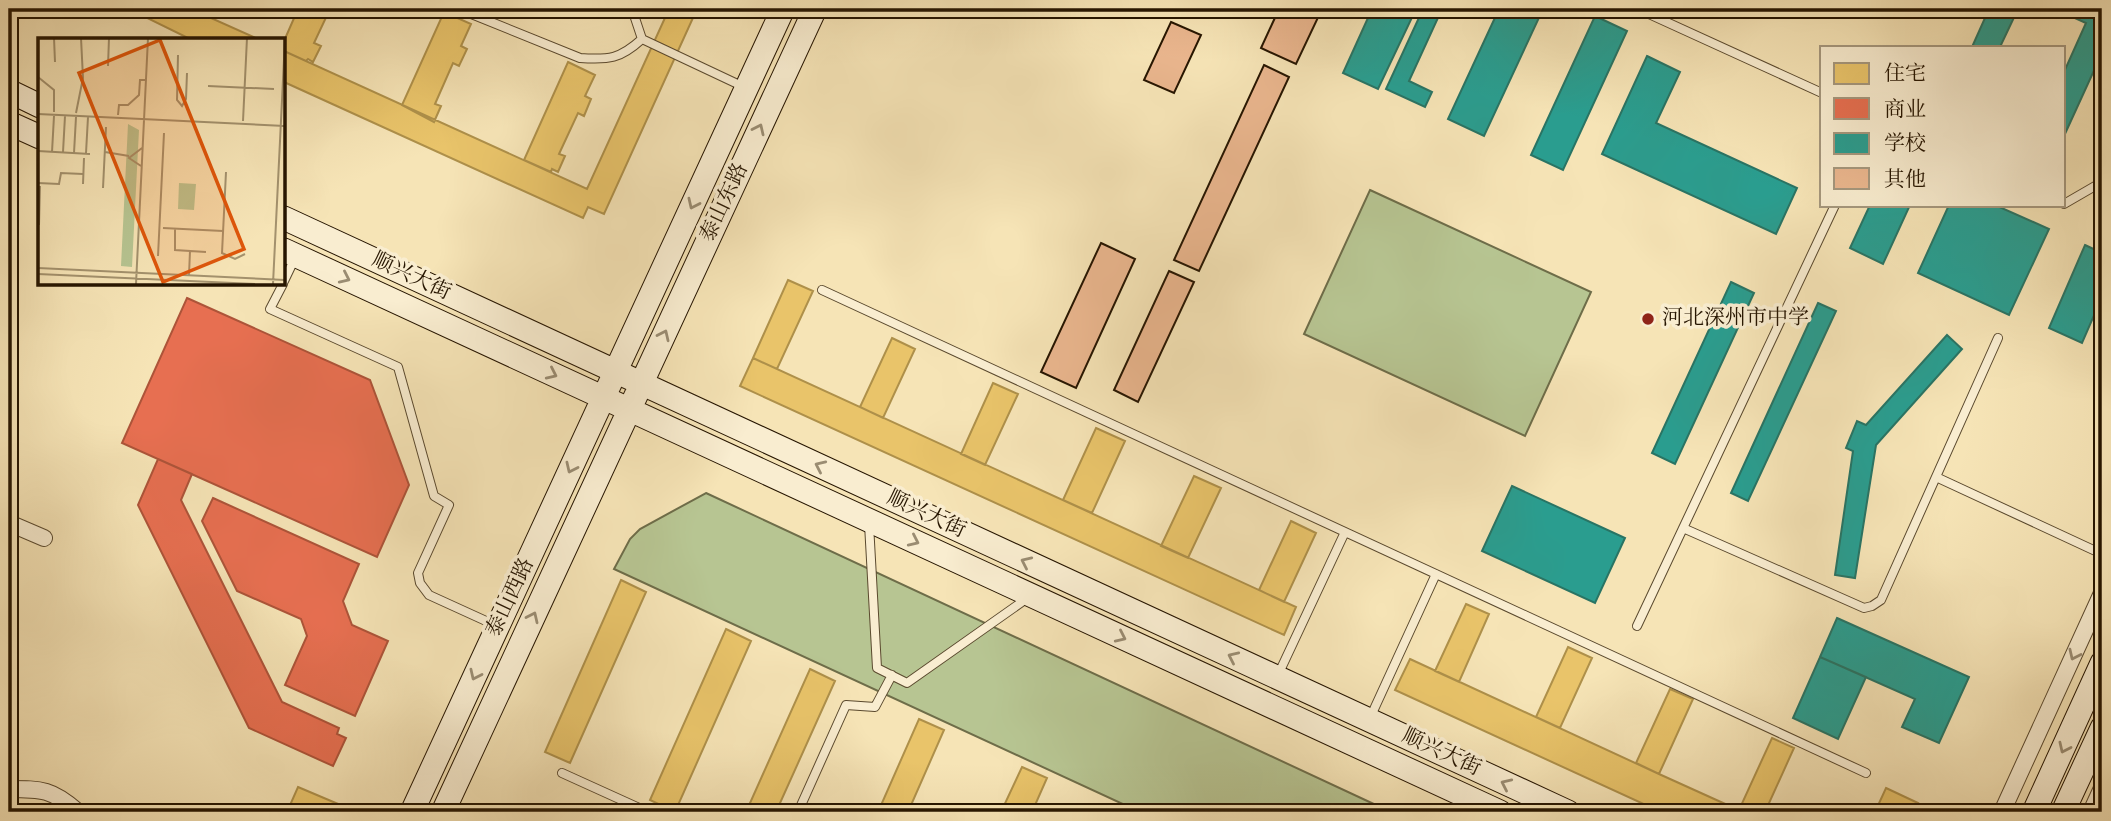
<svg xmlns="http://www.w3.org/2000/svg" width="2111" height="821" font-family="'Sorts Mill Goudy','Noto Serif SC',serif">
<style>
.green{fill:#b7c592;stroke:#6e6d49;stroke-width:2}
.homes{fill:#e9c46a;stroke:#ae904a;stroke-width:2}
.shops{fill:#e76f51;stroke:#ad5439;stroke-width:2}
.schools{fill:#2a9d8f;stroke:#297464;stroke-width:2}
.building{fill:#eab68e;stroke:#261500;stroke-width:2}
.lines{fill:none;stroke-linecap:round;stroke-linejoin:round}
.lane-casing{stroke:#5a492e;stroke-width:10}
.street-casing{stroke:#5a492e;stroke-width:18}
.secondary-casing{stroke:#261500;stroke-width:25}
.lane{stroke:#f9edd0;stroke-width:8}
.street{stroke:#f9edd0;stroke-width:16}
.secondary{stroke:#f9edd0;stroke-width:23}
.oneway{stroke:#9a8c72}
.poi-dot{fill:#8f2418;stroke:#f9edd0;stroke-width:2.5}
.labels{text-anchor:middle;dominant-baseline:central;stroke-width:7;stroke-linejoin:round;paint-order:stroke}
.street-label{font-size:21px;fill:#261500;stroke:#f9edd0}
.poi-label{font-size:21px;fill:#261500;stroke:#f9edd0;text-anchor:start}
.inset-road{fill:none;stroke:#a3916d;stroke-width:2}
.view{fill:#de560b;fill-opacity:0.15;stroke:#de560b;stroke-width:3.5}
.inset-edge{fill:none;stroke:#261500;stroke-width:3.5}
</style>
<rect width="100%" height="100%" fill="#f6e4b6"/>
<filter id="stains"><feTurbulence type="fractalNoise" baseFrequency=".00286" numOctaves="4"/><feColorMatrix values="0 0 0 0 .2 0 0 0 0 .09 0 0 0 0 .02 0 0 0 .5 -.17"/></filter>
<radialGradient id="worn" r=".72"><stop offset=".6" stop-color="#630" stop-opacity="0"/><stop offset="1" stop-color="#630" stop-opacity=".3"/></radialGradient>
<path class="green" d="M1370,190L1591,292L1525,436L1304,334Z
M706,493L1391,812H1140L614,569L630,539L640,529Z"/>
<path class="homes" d="M138,9H191L260,40H192L137,13Z
M298,9H330L314,43L321,46L313,62L308,59L306,61L284,51V41Z
M669,9H697L604,214L588,207L583,218L284,82V51L587,189Z
M444,12L471,24L461,46L467,49L459,66L453,63L435,104L441,106L434,122L402,105Z
M568,62L595,75L585,96L591,99L584,116L578,113L559,154L565,156L558,172L552,169L551,172L524,160Z
M788,280L813,291L777,369L753,358Z
M892,338L915,349L883,418L860,407Z
M753,358L1296,607L1284,635L740,386Z
M993,383L1018,394L985,465L961,454Z
M1096,428L1125,441L1092,513L1063,500Z
M1194,476L1221,488L1188,558L1161,546Z
M1291,521L1316,533L1284,602L1259,590Z
M621,580L646,592L570,763L545,752Z
M1466,604L1489,614L1459,682L1435,671Z
M726,629L751,641L675,812L650,800Z
M1568,647L1592,658L1560,728L1536,717Z
M1410,659L1659,774L1743,812H1661L1395,690Z
M810,669L835,681L776,812H746Z
M1670,689L1693,699L1659,774L1636,763Z
M919,719L944,730L908,812H878Z
M1772,738L1794,748L1765,812H1743L1739,810Z
M1022,767L1047,778L1032,812H1001Z
M298,787L357,812H287Z
M1886,788L1918,803L1913,812H1875Z"/>
<path class="shops" d="M187,298L370,380L409,485L377,557L122,443Z
M158,459L192,474L181,500L282,702L339,728L337,734L346,738L333,766L249,728L138,505Z
M213,498L359,564L343,601L352,625L388,641L355,716L285,685L307,636L301,619L237,591L202,521Z"/>
<path class="schools" d="M1372,9H1416L1378,89L1343,73Z
M1423,9H1442L1409,81L1432,92L1425,107L1386,89Z
M1499,9H1543L1484,136L1448,119Z
M1989,9H2018L2000,47H1972Z
M2055,9H2102V53L2064,136V72L2086,23Z
M1595,16L1627,31L1563,170L1531,155Z
M1647,56L1680,72L1656,123L1797,188L1776,234L1602,154Z
M1870,205H1910L1883,264L1850,248Z
M1949,205H1995L2049,229L2009,315L1918,273Z
M2085,245L2102,253V297L2082,343L2049,328Z
M1731,282L1754,293L1675,464L1652,453Z
M1818,303L1836,311L1748,501L1731,493Z
M1947,335L1962,349L1876,445L1855,578L1835,575L1853,451L1846,448L1857,421L1866,425Z
M1512,486L1625,538L1595,603L1482,551Z
M1837,618L1969,677L1939,743L1902,727L1915,699L1820,657Z
M1820,657L1866,677L1838,739L1793,718Z"/>
<path class="building" d="M1279,9H1322L1296,64L1261,48Z
M1171,22L1201,35L1174,93L1144,80Z
M1264,65L1289,77L1199,271L1174,260Z
M1101,243L1135,259L1076,388L1041,372Z
M1169,271L1194,282L1138,402L1114,390Z"/>
<g class="lines">
<g class="lane-casing">
<path id="lane" d="M459,9L580,58C609,60 620,59 642,39L632,9
M1638,9L1822,93
M642,39L744,87
M2064,204L2102,182
M284,281L295,258
M283,284L270,309L398,367L434,496L449,505L418,573L420,583L429,595L497,626
M822,290L1866,773
M1936,477L2102,554
M869,524L877,668L907,683L1029,597
M1683,528L1864,608L1872,606L1881,600L1998,338
M1637,626L1835,205
M1278,675L1345,532
M1370,718L1436,574
M562,773L648,812
M798,812L846,705L875,707L892,675"/>
</g>
<g class="street-casing">
<path id="street" d="M9,523L44,538
M9,789C42,789 52,789 78,812
M2002,812L2102,593
M2091,812L2102,788"/>
</g>
<g class="secondary-casing">
<path id="secondary" d="M9,91L40,106
M9,123L40,137
M284,218L1568,812
M284,250L1500,812
M412,812L783,9
M443,812L815,9
M2034,812L2102,663
M2063,812L2102,728"/>
</g>
<use href="#lane" class="lane"/>
<use href="#street" class="street"/>
<use href="#secondary" class="secondary"/>
</g>
<defs><path id="oneway-chevron" d="M-2-3.5L2.5 0L-2 3.5" fill="none" stroke-width="1.6" stroke-linecap="round" stroke-linejoin="round" transform="scale(1.75)"/></defs>
<g class="oneway">
<use href="#oneway-chevron" transform="translate(759 129) rotate(-65)"/>
<use href="#oneway-chevron" transform="translate(693 204) rotate(115)"/>
<use href="#oneway-chevron" transform="translate(345 278) rotate(25)"/>
<use href="#oneway-chevron" transform="translate(664 335) rotate(-65)"/>
<use href="#oneway-chevron" transform="translate(552 374) rotate(25)"/>
<use href="#oneway-chevron" transform="translate(820 466) rotate(-155)"/>
<use href="#oneway-chevron" transform="translate(571 468) rotate(115)"/>
<use href="#oneway-chevron" transform="translate(914 541) rotate(25)"/>
<use href="#oneway-chevron" transform="translate(1026 562) rotate(-155)"/>
<use href="#oneway-chevron" transform="translate(533 617) rotate(-65)"/>
<use href="#oneway-chevron" transform="translate(1121 637) rotate(25)"/>
<use href="#oneway-chevron" transform="translate(2074 655) rotate(115)"/>
<use href="#oneway-chevron" transform="translate(1233 657) rotate(-155)"/>
<use href="#oneway-chevron" transform="translate(475 675) rotate(115)"/>
<use href="#oneway-chevron" transform="translate(2064 748) rotate(115)"/>
<use href="#oneway-chevron" transform="translate(1506 784) rotate(-155)"/>
</g>
<circle class="poi-dot" cx="1648" cy="319" r="7"/>
<g class="labels">
<g class="street-label">
<text transform="translate(725 203) rotate(-65)">泰山东路</text>
<text transform="translate(411 277) rotate(25)">顺兴大街</text>
<text transform="translate(926 515) rotate(25)">顺兴大街</text>
<text transform="translate(511 598) rotate(-65)">泰山西路</text>
<text transform="translate(1441 753) rotate(25)">顺兴大街</text>
</g>
<g class="poi-label">
<text x="1662" y="319">河北深州市中学</text>
</g>
</g>
<g transform="translate(38 38)">
<rect width="247" height="247" fill="#f6e4b6"/>
<path d="M90,86L101,92L94,229L83,228ZM141,145L158,146L156,172L140,171Z" fill="#b7c592"/>
<path class="inset-road" d="M16,0L17,24M140,17L139,62L144,68L148,61L149,35M70,28L71,0M0,39L16,52V74M170,48L236,51M38,75L45,40L43,0M0,76L247,88M80,77L81,67H90L101,57L102,42H107M205,83L209,0M0,113L52,116M14,114L16,78M25,114L27,78M67,114L91,118M36,115L38,79M48,115L50,79M103,128L91,120L104,110M188,134L184,215L197,221L207,216M0,145L21,146L23,135L45,136M45,146L46,120M65,150L68,89M1,187L2,148M125,190L185,193M137,190V212L168,214M120,218L126,95M0,230L247,242M0,236L217,246M151,237L152,213M98,246L110,0M235,246L247,1"/>
<path class="view" d="M122,2L206,211L125,244L41,35Z"/>
<rect width="247" height="247" class="inset-edge"/>
</g>
<rect width="2111" height="821" fill="none" stroke="#f6e4b6" stroke-width="35"/>
<rect x="10" y="10" width="2090" height="800" fill="none" stroke="#261500" stroke-width="3.5"/>
<rect x="18" y="18" width="2076" height="786" fill="none" stroke="#261500" stroke-width="2"/>
<rect x="1820" y="46" width="245" height="161" fill="#f9edd0" stroke="#a5977d" stroke-width="2"/>
<rect x="1834" y="63" width="35" height="21" fill="#e9c46a" stroke="#a5977d" stroke-width="2"/>
<text x="1884" y="80" font-size="21" fill="#261500">住宅</text>
<rect x="1834" y="98" width="35" height="21" fill="#e76f51" stroke="#a5977d" stroke-width="2"/>
<text x="1884" y="116" font-size="21" fill="#261500">商业</text>
<rect x="1834" y="133" width="35" height="21" fill="#2a9d8f" stroke="#a5977d" stroke-width="2"/>
<text x="1884" y="150" font-size="21" fill="#261500">学校</text>
<rect x="1834" y="168" width="35" height="21" fill="#eab68e" stroke="#a5977d" stroke-width="2"/>
<text x="1884" y="186" font-size="21" fill="#261500">其他</text>
<rect width="100%" height="100%" filter="url(#stains)"/>
<rect width="100%" height="100%" fill="url(#worn)"/>
</svg>
